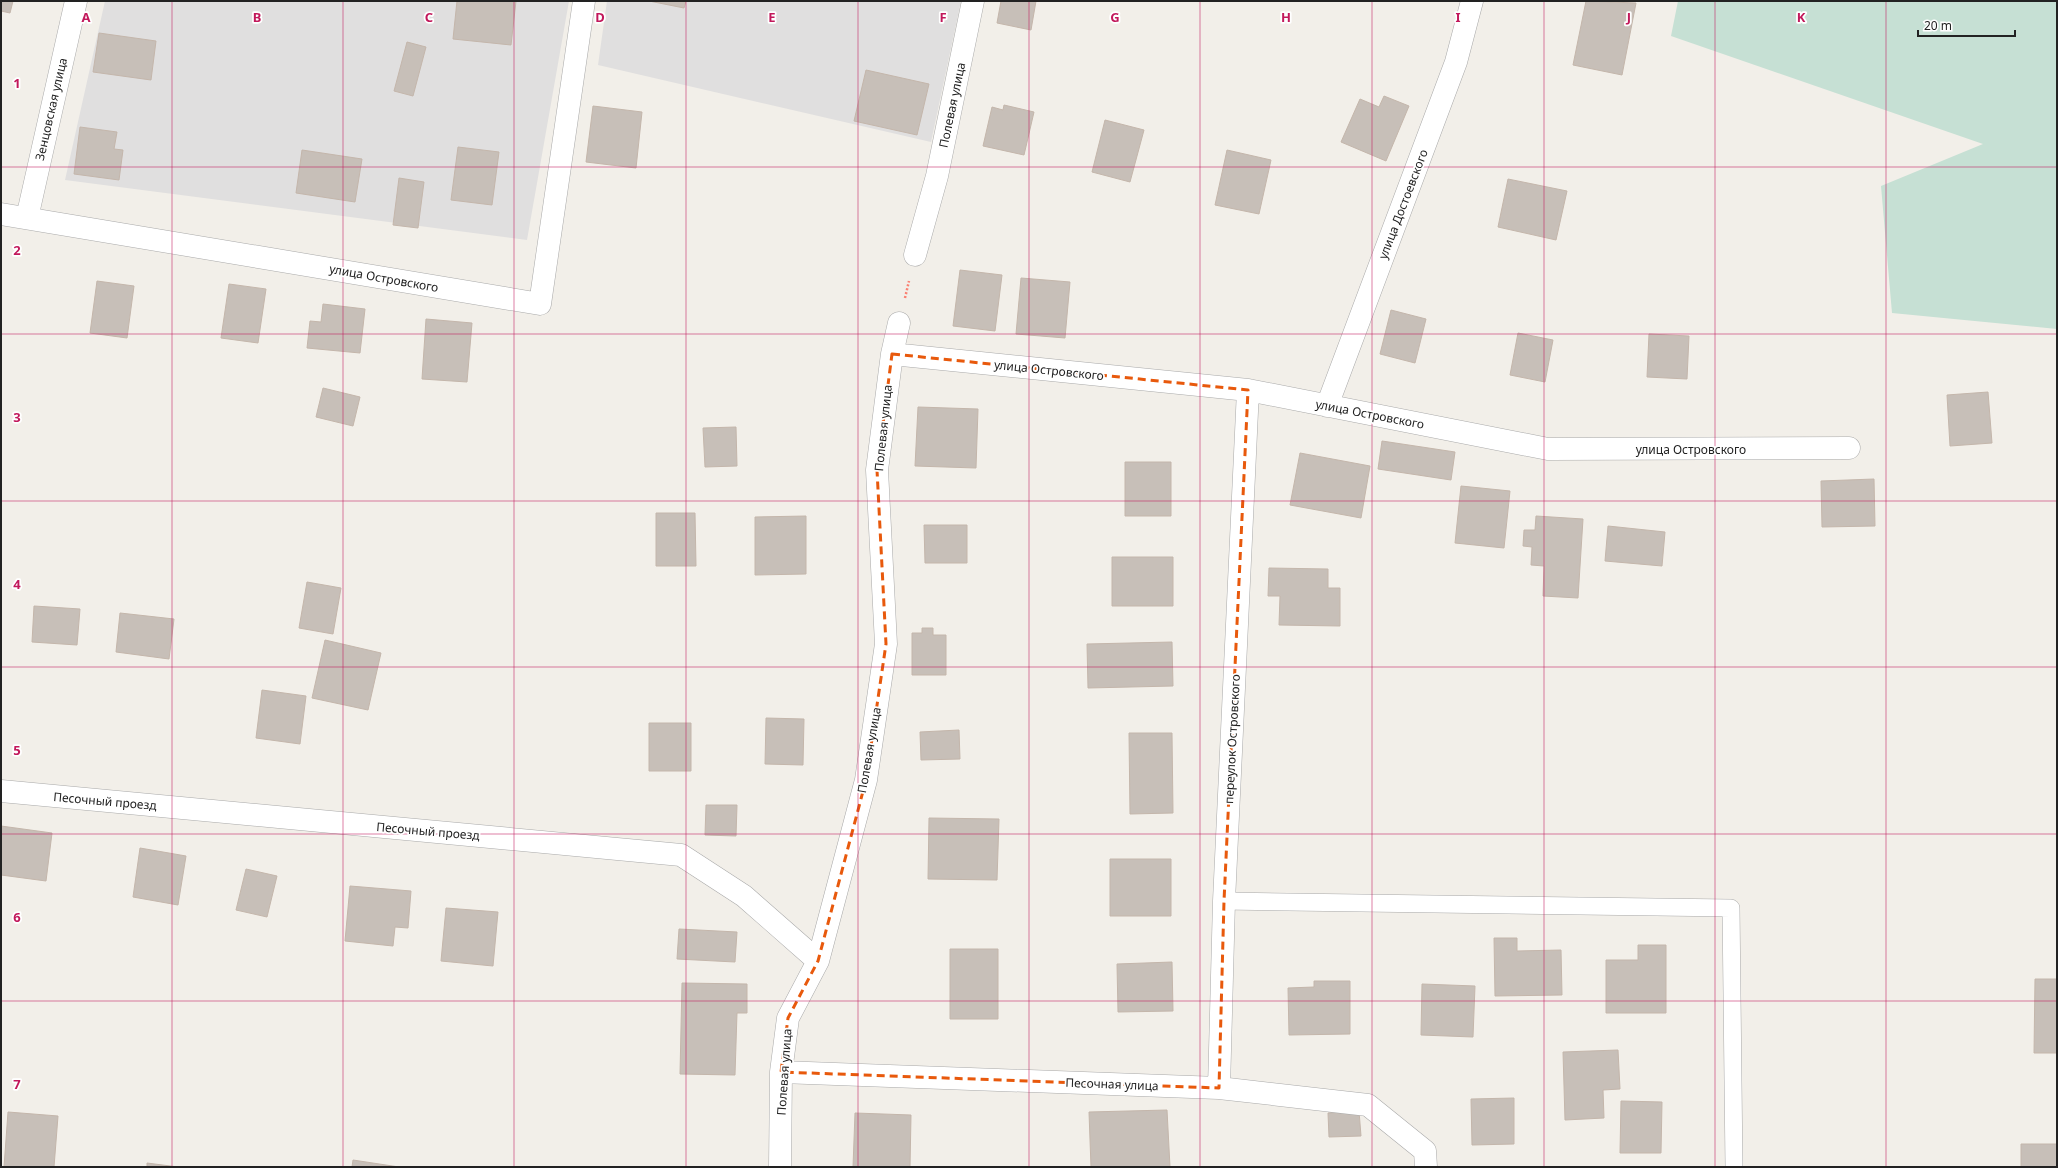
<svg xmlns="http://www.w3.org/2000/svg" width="2058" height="1168" font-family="'Noto Sans',sans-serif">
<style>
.residential{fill:#e0dfdf}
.wetland{fill:#c6e0d4}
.building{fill:#c7bfb8;stroke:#c4b6ab}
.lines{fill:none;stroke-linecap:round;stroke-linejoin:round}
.service-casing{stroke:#a9a9a9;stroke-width:18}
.minor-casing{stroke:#a9a9a9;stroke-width:23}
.path{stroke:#fa8072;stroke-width:2.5;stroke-dasharray:2 2;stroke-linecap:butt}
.service{stroke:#fff;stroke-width:17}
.minor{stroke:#fff;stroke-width:22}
.marked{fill:none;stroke:#e8590c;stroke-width:3;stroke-dasharray:8 5;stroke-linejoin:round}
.grid{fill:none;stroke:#c2185b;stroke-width:1;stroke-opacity:0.55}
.labels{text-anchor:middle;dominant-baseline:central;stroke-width:3.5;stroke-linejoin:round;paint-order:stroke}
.street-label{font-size:12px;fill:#222;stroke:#fff}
.grid-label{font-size:13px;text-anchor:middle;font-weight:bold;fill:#c2185b;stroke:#fff;stroke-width:3.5;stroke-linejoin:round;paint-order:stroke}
</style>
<rect width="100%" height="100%" fill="#f2efe9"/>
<path class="residential" d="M105,1H569L527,240L65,180Z
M607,1H961L931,142L598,65Z"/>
<path class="wetland" d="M1678,1H2057V329L1892,313L1881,186L1983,144L1671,36Z"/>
<path class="building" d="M1,1H13L10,13L1,11Z
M457,1H516L511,45L453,39Z
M649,1H686L684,8Z
M1001,1H1036L1031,30L997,23Z
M1586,1L1636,3L1622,75L1573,65Z
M99,33L156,41L151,80L93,72Z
M407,42L426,47L413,96L394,91Z
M866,70L929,84L917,135L854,121Z
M1384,96L1409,106L1386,161L1341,142L1360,99L1379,107Z
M1004,105L1034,112L1024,155L983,146L992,107L1003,110Z
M593,106L642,112L636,168L586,162Z
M1105,120L1144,130L1130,182L1092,172Z
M80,127L117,132L114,149L123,150L119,180L74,174Z
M458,147L499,152L492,205L451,200Z
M302,150L362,159L355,202L296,193Z
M1227,150L1271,160L1259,214L1215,205Z
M399,178L424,182L418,228L393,225Z
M1508,179L1567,191L1556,240L1498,227Z
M960,270L1002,275L995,331L953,326Z
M1021,278L1070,282L1065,338L1016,334Z
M97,281L134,286L127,338L90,333Z
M229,284L266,289L258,343L221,338Z
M323,304L365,309L360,353L307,348L310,321L321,322Z
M1391,310L1426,319L1415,363L1380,354Z
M426,319L472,323L467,382L422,379Z
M1518,333L1553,340L1545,382L1510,375Z
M1649,334L1689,336L1687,379L1647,377Z
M323,388L360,397L353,426L316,417Z
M1988,392L1992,443L1950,446L1947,395Z
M918,407L978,409L976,468L915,466Z
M736,427L737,466L705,467L703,428Z
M1382,441L1455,452L1451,480L1378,469Z
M1300,453L1370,466L1361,518L1290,505Z
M1125,462H1171V516H1125Z
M1874,479L1875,526L1822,527L1821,481Z
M1461,486L1510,491L1504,548L1455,543Z
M656,513H695L696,566H656Z
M806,516V574L755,575V517Z
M1536,516L1583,519L1578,598L1543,596L1544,566L1531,565L1532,547L1523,546L1524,530H1535Z
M924,525H967V563H925Z
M1608,526L1665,532L1662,566L1605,561Z
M1112,557H1173V606H1112Z
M1269,568L1328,569V588H1340V626L1279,625L1280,596H1268Z
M307,582L341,588L333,634L299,628Z
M34,606L80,609L77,645L32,642Z
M120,613L174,619L169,659L116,652Z
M922,628H933V635H946V675H912V633H922Z
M325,640L381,653L368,710L312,698Z
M1172,642L1173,686L1088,688L1087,644Z
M262,690L306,696L300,744L256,738Z
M766,718L804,719L803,765L765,764Z
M649,723H691V771H649Z
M959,730L960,759L921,760L920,732Z
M1129,733H1172L1173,813L1130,814Z
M706,805H737L736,836L705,835Z
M929,818L999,819L997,880L928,879Z
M1,826L52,833L46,881L1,875Z
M140,848L186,856L178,905L133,897Z
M1110,859H1171V916H1110Z
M246,869L277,876L267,917L236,910Z
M350,886L411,891L408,928L395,927L393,946L345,941Z
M446,908L498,912L493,966L441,961Z
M679,929L737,932L735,962L677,959Z
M1494,938H1517V951L1561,950L1562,995L1495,996Z
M1638,945H1666V1013H1606V960H1638Z
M950,949H998V1019H950Z
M1172,962L1173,1011L1118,1012L1117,964Z
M2035,979H2057V1053H2034Z
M1314,981H1350V1034L1289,1035L1288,988L1314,987Z
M682,983L747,984V1013H737L735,1075L680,1074Z
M1422,984L1475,986L1473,1037L1421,1035Z
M1618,1050L1620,1089L1603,1090L1604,1118L1565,1120L1563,1052Z
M1514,1098V1144L1472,1145L1471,1099Z
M1621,1101L1662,1102L1661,1153H1620Z
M1167,1110L1170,1167H1091L1089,1112Z
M1359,1111L1361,1136L1329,1137L1328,1113Z
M8,1112L58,1116L54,1167H4Z
M855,1113L911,1115L910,1167H853Z
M2021,1144H2057V1167H2021Z
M353,1160L399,1167H352Z
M147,1163L178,1167H147Z"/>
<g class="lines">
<g class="service-casing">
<path id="service" d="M1224,901L1731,908L1734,1167"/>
</g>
<g class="minor-casing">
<path id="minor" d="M1,214L540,304L584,1
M27,218L76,1
M915,255L937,176L973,1
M892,354L1248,390L1548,449L1849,448
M1327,406L1456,62L1472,1
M1,791L681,855L744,896L818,961
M781,1072L1219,1088L1368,1105L1425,1151L1426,1167
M1219,1088L1224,901L1248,390
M780,1167L781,1072L788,1018L818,961L866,780L886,644L877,470L892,354L899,323"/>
</g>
<path class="path" d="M905,298L909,281"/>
<use href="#service" class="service"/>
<use href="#minor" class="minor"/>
</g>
<path class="marked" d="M892,354L1248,390L1224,901L1219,1088L781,1072L788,1018L818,961L866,780L886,644L877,470Z"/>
<path class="grid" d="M172,1V1167M343,1V1167M514,1V1167M686,1V1167M858,1V1167M1029,1V1167M1200,1V1167M1372,1V1167M1544,1V1167M1715,1V1167M1886,1V1167M1,167H2057M1,334H2057M1,501H2057M1,667H2057M1,834H2057M1,1001H2057"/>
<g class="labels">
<g class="street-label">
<text transform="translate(952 105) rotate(-78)">Полевая улица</text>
<text transform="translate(51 109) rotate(-77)">Зенцовская улица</text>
<text transform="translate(1403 204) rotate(-69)">улица Достоевского</text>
<text transform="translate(384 278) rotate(10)">улица Островского</text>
<text transform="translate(1049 370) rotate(6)">улица Островского</text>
<text transform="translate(1370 414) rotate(11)">улица Островского</text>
<text transform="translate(883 428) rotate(-84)">Полевая улица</text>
<text x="1691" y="449">улица Островского</text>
<text transform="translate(1232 739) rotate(-87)">переулок Островского</text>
<text transform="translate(869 750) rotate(-80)">Полевая улица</text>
<text transform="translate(105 801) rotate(5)">Песочный проезд</text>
<text transform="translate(428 831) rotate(5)">Песочный проезд</text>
<text transform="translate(784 1072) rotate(-86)">Полевая улица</text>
<text transform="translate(1112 1084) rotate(2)">Песочная улица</text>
</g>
</g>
<g class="grid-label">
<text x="86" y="22">A</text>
<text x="257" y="22">B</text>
<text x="429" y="22">C</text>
<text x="600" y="22">D</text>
<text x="772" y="22">E</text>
<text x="943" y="22">F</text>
<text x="1115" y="22">G</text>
<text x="1286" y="22">H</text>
<text x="1458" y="22">I</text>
<text x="1629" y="22">J</text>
<text x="1801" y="22">K</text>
<text x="17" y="88">1</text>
<text x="17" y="255">2</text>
<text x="17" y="422">3</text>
<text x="17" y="589">4</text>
<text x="17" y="755">5</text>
<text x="17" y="922">6</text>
<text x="17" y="1089">7</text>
</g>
<rect width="2058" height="1168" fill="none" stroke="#222222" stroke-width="4"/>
<path d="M1918 30v6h97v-6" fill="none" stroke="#222222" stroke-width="2"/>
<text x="1924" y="30" font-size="12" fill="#222222" stroke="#ffffff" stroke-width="3" paint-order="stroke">20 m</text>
</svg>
